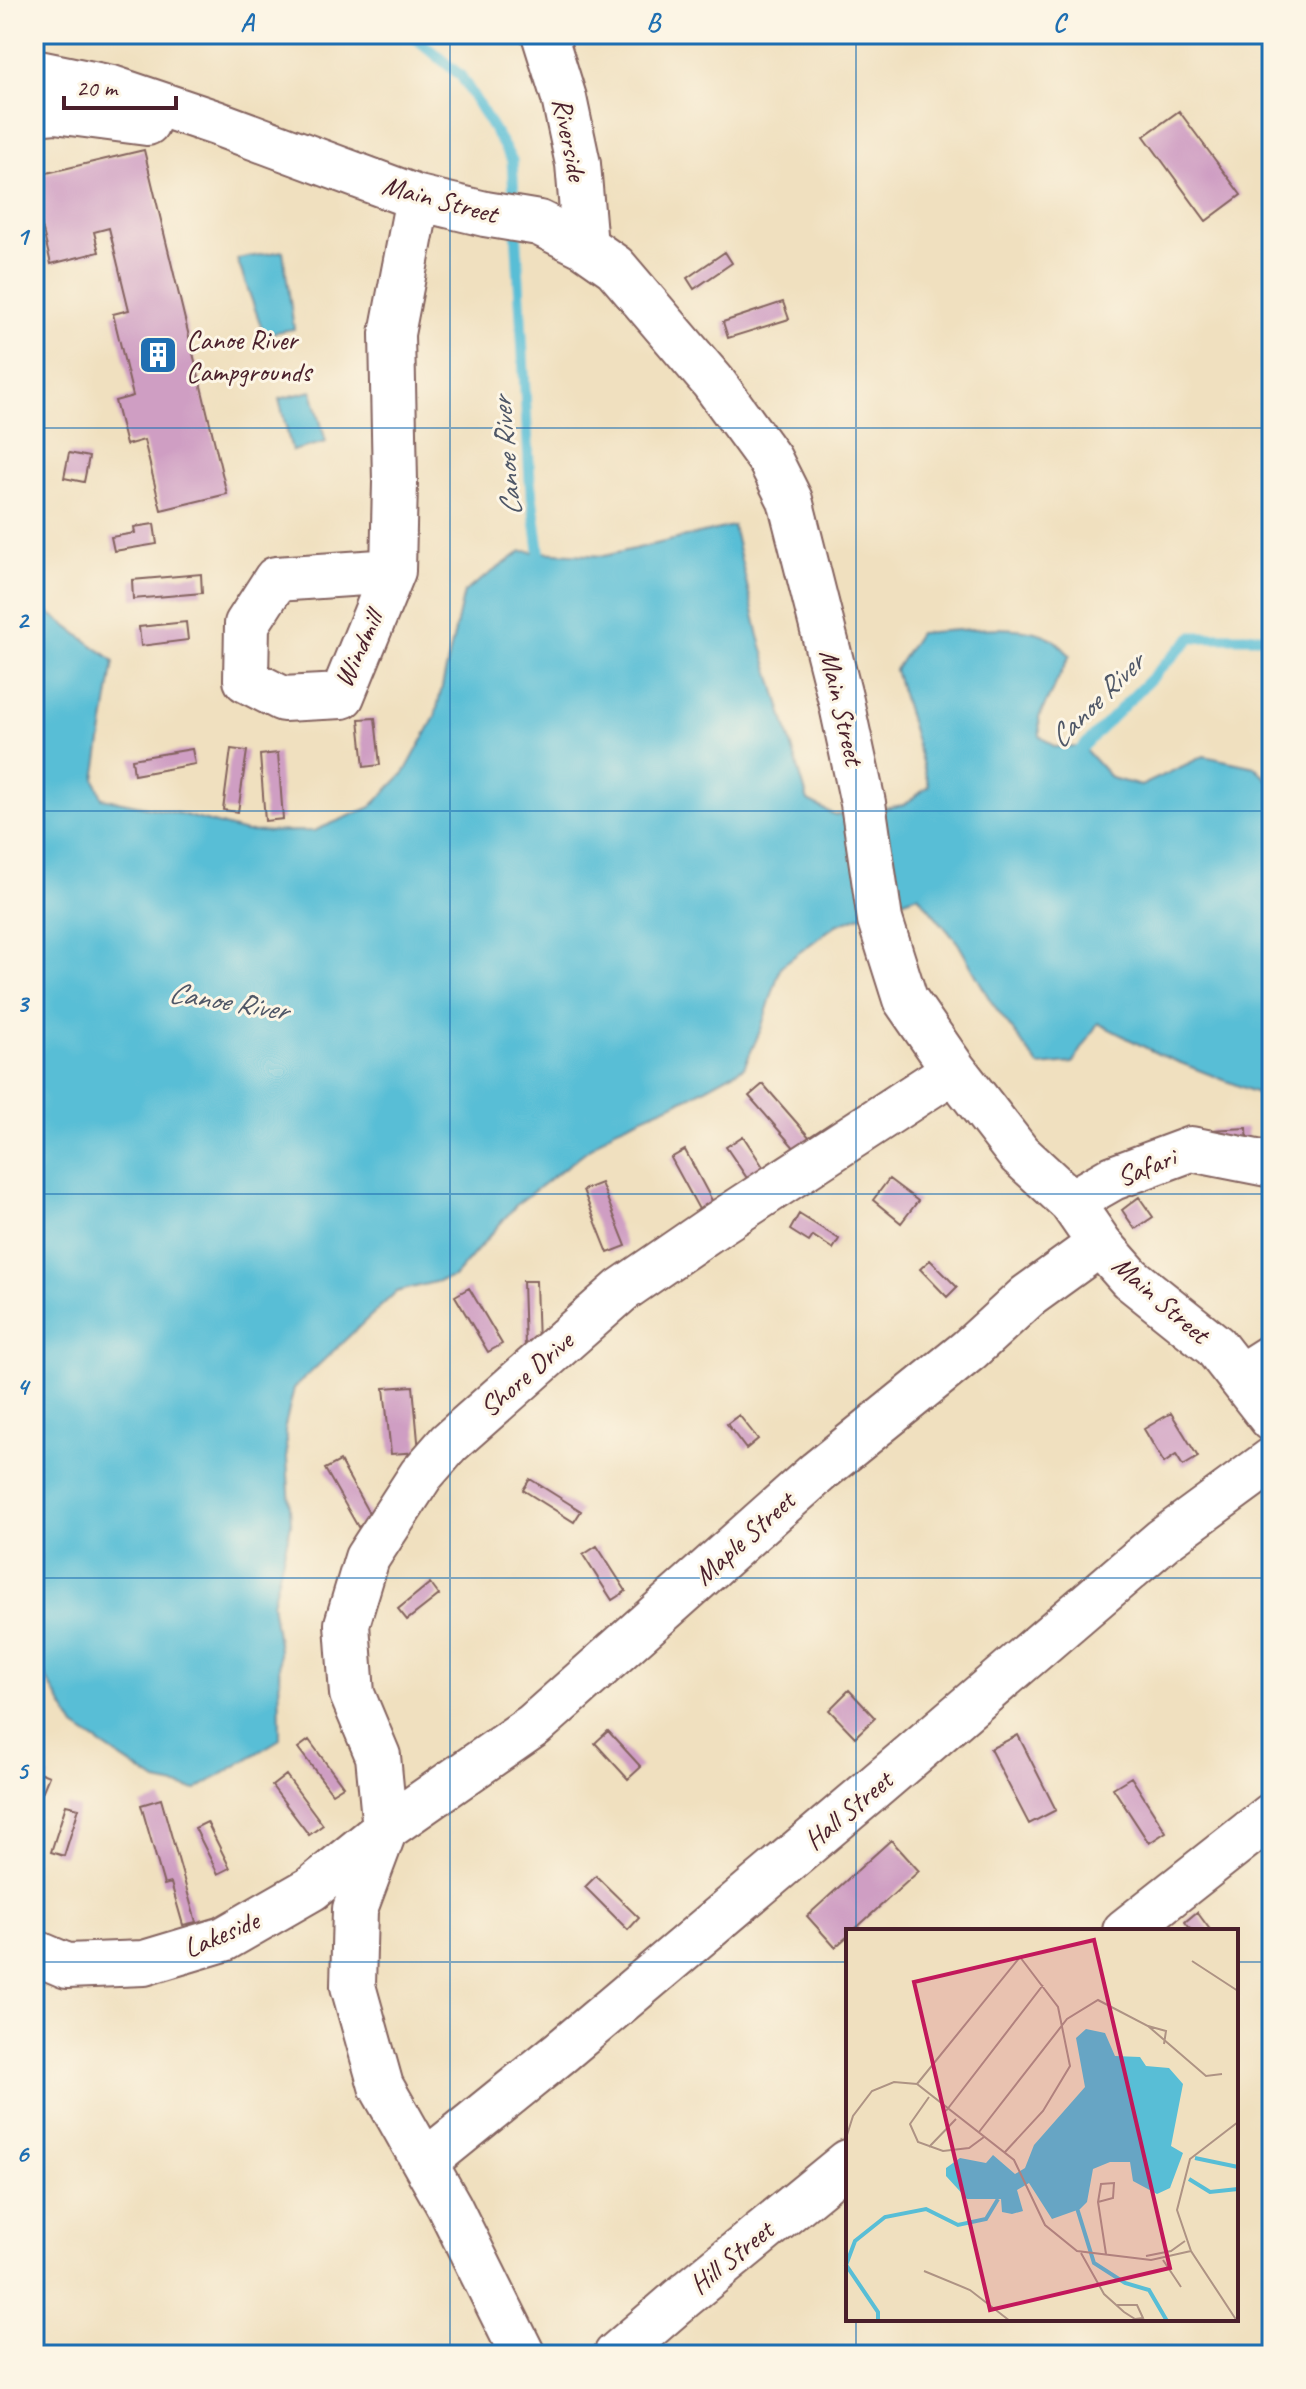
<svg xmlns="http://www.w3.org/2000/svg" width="1306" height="2389" font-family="Caveat,sans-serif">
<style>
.water{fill:#58bed6;stroke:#516e80;stroke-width:2}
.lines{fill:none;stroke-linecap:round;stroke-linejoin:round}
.stream{stroke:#58bed6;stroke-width:11}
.building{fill:#cf9ec3}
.minor-casing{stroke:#84635f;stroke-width:48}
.minor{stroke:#fff;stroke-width:44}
.grid{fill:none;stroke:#1f6fb2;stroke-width:2;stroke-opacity:0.55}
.labels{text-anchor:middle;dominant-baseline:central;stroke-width:6;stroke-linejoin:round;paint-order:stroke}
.street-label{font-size:28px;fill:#4a1f2b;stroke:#fcf5e5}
.poi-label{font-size:28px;fill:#4a1f2b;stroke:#fcf5e5;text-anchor:start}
.water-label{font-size:30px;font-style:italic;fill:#4f5767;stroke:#fcf5e5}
.inset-river{fill:none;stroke:#58bed6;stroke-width:4}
.inset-road{fill:none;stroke:#ae9384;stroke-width:2}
.view{fill:#c2185b;fill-opacity:0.15;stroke:#c2185b;stroke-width:4}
.inset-edge{fill:none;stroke:#4a1f2b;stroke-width:4}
.neatline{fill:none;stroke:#1f6fb2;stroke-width:3}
.grid-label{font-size:26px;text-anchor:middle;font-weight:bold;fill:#1f6fb2}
</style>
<rect width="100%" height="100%" fill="#fcf5e5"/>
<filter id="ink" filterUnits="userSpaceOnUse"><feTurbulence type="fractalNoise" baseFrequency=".0125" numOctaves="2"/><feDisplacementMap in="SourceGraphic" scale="16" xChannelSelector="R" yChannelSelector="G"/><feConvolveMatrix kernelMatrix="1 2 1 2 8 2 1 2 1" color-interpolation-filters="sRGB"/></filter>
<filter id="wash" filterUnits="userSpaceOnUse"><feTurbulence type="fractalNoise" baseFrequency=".006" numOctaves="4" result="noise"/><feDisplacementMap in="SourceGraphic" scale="32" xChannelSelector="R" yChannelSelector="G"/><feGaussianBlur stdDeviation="1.8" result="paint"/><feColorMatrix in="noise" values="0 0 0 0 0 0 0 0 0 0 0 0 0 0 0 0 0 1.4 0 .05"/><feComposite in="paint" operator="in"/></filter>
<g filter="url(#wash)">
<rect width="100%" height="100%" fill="#f0e0bf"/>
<path class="water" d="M283,251L294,329L264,334L237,259Z
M312,391L326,442L292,451L279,399Z
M733,526L759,636L808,801L835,815L904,805L929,786L895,670L919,633C955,631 1020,621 1051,638C1058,642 1064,650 1070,655L1039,717L1040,736L1055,747H1083L1111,778L1141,786L1204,756L1255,767L1272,784V1099L1158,1054L1098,1023L1073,1063L1039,1066L990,1000L958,943L918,895L836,925L781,966L761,1029L744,1067L691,1096L615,1129L517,1204L454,1277L396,1292L294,1388L285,1426L291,1524L272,1603L279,1650L280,1739L196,1790L157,1782L75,1727L46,1678L34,1639V1580L40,1556L34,1554V602L114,661L95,779L102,798L181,814L245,832L314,831L371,807L405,772L435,717L464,592L522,551L604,556Z"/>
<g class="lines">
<path class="stream" d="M411,34L461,76L512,160L515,211
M516,228L530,481L541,565
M1074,756L1192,637H1272"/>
</g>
<g id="blocks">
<path class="building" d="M1179,111L1241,195L1206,221L1144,136Z
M144,150L227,494L161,510L144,440L126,445L115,401L133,396L113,314L129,310L109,228L94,232L99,252L51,264L34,193V176Z
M725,252L732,263L694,289L687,278Z
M783,302L789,319L728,338L723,322Z
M69,453L89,457L84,482L64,478Z
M154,524L157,544L114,551L111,537L135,533L134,527Z
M201,574L202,593L133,599L132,580Z
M186,622L188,640L141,646L139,627Z
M375,718L380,765L364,767L359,719Z
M192,749L195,764L134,775L132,759Z
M231,749L247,751L238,812L223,810Z
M278,753L283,819L265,821L260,755Z
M763,1084L810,1138L796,1150L749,1096Z
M1247,1128L1248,1148L1211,1150L1210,1130Z
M743,1136L767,1173L751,1184L726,1147Z
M685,1150L715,1206L701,1213L671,1158Z
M889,1179L918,1201L901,1223L873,1200Z
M601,1183L626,1246L608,1253L583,1190Z
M1139,1197L1153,1217L1135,1229L1122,1210Z
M799,1214L839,1239L833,1249L813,1236L809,1242L790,1230Z
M930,1260L957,1287L947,1297L920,1269Z
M523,1281H536L538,1345L525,1346Z
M469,1288L502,1344L488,1352L455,1296Z
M413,1386L419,1452L391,1454L384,1388Z
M1171,1413L1198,1457L1183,1466L1176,1455L1164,1463L1144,1429Z
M739,1415L758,1439L746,1449L727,1424Z
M340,1461L372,1519L358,1527L325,1469Z
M530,1479L581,1511L574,1522L523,1490Z
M597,1546L626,1591L612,1600L583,1555Z
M430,1583L439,1595L407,1620L398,1609Z
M849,1690L875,1718L855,1737L829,1710Z
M608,1731L641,1767L628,1779L595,1743Z
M1018,1735L1056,1810L1029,1824L990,1749Z
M309,1740L343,1786L332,1793L298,1748Z
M34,1770L49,1776L34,1812Z
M286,1775L323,1825L309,1835L272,1786Z
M1131,1777L1166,1832L1149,1843L1113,1788Z
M161,1799L196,1922L183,1925L171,1883L164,1885L141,1805Z
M66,1805L79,1808L64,1856L51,1852Z
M207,1822L230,1868L218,1874L195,1828Z
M891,1840L919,1871L853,1931H848V1936L835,1947L807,1916Z
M596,1876L639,1918L628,1930L585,1887Z
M1197,1912L1211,1931H1192L1185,1922Z"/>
</g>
</g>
<g filter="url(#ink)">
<use href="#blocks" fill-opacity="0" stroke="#84635f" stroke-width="2"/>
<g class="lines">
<g class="minor-casing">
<path id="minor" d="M544,34L564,98L578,164L585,246
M34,72L112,88L216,123L418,198L485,214L539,223L585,246L615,267L713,382L770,460L790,500L841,701L863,803L880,920L905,999L954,1070L1019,1154L1071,1202L1100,1244L1130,1278L1215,1346L1272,1419
M34,113L55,111L147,123
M393,571L276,579L247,624L246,680L283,699L342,696L393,571L395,482L392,334L418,198
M1071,1202L1113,1178L1191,1149L1272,1165
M1239,1377L1272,1356
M1125,1931L1272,1815
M34,1952L67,1966L144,1963L224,1939L311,1889L385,1829L534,1725L818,1472L969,1350L1028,1296L1100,1244
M425,2162L561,2052L869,1792L1163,1540L1272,1460
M523,2355L449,2206L381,2086L353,1986L355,1909L385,1829L378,1756L352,1694L347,1624L367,1558L421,1475L449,1443L622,1290L718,1224L954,1070
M616,2355L682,2298L848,2162"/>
</g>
<use href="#minor" class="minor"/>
</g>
</g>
<path class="grid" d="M450,34V2355M856,34V1931M34,428H1272M34,811H1272M34,1194H1272M34,1578H1272M34,1962H848M1236,1962H1272M856,2319V2355"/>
<defs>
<g id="building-square" transform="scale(2)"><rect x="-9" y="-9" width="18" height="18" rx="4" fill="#1f6fb2" stroke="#fcf5e5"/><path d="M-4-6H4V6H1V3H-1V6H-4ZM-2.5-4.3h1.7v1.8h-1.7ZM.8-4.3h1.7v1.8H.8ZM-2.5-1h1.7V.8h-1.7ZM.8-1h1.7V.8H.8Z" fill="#fff"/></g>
</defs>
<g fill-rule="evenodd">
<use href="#building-square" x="158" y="355"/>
</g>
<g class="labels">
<g class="street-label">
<text transform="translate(570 139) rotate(79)">Riverside</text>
<text transform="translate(440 199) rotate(15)">Main Street</text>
<text transform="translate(358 649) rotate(-65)">Windmill</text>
<text transform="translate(842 707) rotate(77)">Main Street</text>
<text transform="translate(1146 1167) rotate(-22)">Safari</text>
<text transform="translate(1161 1299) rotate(41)">Main Street</text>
<text transform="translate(526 1374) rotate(-41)">Shore Drive</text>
<text transform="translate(744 1538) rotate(-42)">Maple Street</text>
<text transform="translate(848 1810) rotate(-40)">Hall Street</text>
<text transform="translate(221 1934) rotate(-23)">Lakeside</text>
<text transform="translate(731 2257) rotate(-39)">Hill Street</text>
</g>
<g class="poi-label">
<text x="186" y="339">Canoe River<tspan x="186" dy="32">Campgrounds</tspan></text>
</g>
<g class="water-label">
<text transform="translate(506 457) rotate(-95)">Canoe River</text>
<text transform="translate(1096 700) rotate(-45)">Canoe River</text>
<text transform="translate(228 1001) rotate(9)">Canoe River</text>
</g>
</g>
<g transform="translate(846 1929)">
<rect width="392" height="392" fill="#f0e0bf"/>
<path d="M240,100L259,104L269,127L294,128L300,137L323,139L337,155L325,217L337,224L324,259L311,265L287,252L284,233H264L247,240L241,273L234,280L206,290L183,254L171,261L177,282L166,285L156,283L155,270H121L100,247V239L114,229L140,234L147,226L169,245L179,239L188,216L239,158L230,109Z" fill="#58bed6"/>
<path class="inset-river" d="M349,229L392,238M343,250L364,263L392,260M231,279L248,334L279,354L303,361L321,392M32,392V383L0,336L9,312L39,288L80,280L112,296L140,290L152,270"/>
<path class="inset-road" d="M346,32L392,62M302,97L320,102L318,115M71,155L174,28L212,78L224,137L197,182L159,223M83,168L64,195L72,213L97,222L123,219L138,208M100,182L197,56M133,203L221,90L252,71L302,97L360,147L376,145M1,206L7,187L26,162L48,153L71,155L168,231L199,296L231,322L305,331L345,322M83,218L110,190M252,273L267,269L268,254L255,255L252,273L260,325M235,324L258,365L278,383L289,390L297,389L291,376H271M300,327L325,322L339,312M317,331L335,358M78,342L124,361L164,392M391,392L345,322L331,281L344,230L392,193"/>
<path class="view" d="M248,11L324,339L144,381L68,53Z"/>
<rect width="392" height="392" class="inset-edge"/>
</g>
<rect width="1306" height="2389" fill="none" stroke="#fcf5e5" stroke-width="88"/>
<path d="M64 96v12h112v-12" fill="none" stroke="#4a1f2b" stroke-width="4"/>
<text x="76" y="96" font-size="24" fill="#4a1f2b" stroke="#fcf5e5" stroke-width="6" paint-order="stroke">20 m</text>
<rect x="44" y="44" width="1218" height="2301" class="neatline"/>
<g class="grid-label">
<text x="247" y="31">A</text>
<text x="653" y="31">B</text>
<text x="1059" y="31">C</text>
<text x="22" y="245">1</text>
<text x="22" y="628">2</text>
<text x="22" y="1012">3</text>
<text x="22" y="1395">4</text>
<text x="22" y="1779">5</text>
<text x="22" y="2162">6</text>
</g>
</svg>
